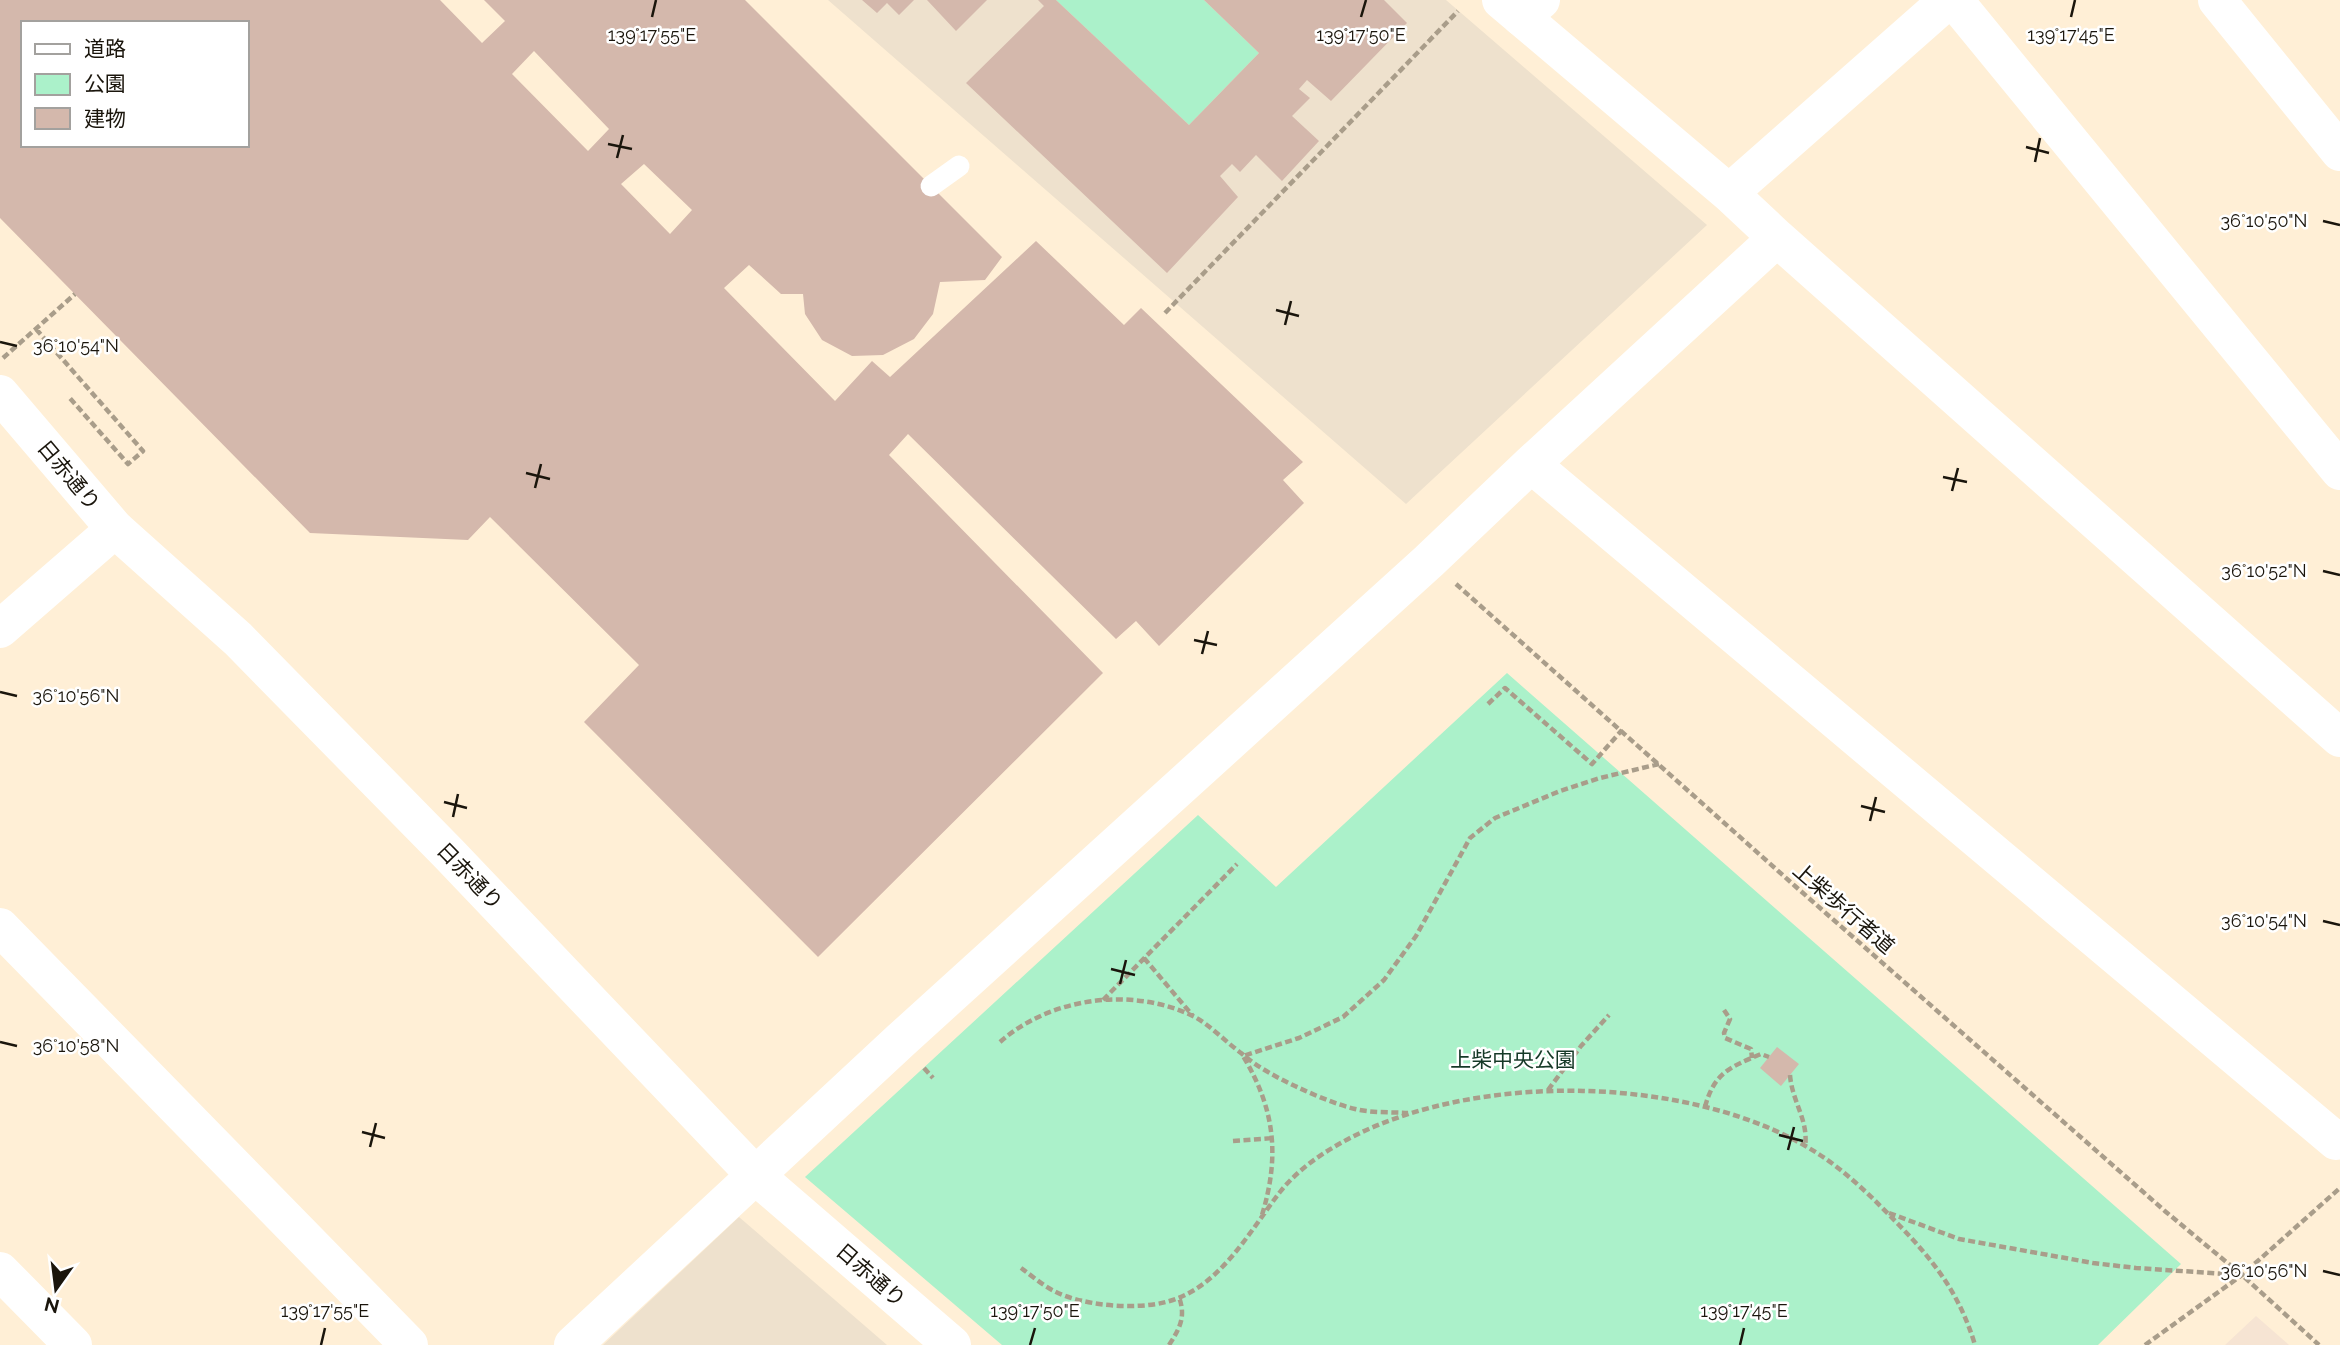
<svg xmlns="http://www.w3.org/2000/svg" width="2340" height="1345" font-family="Raleway,'Noto Sans JP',sans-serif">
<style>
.education{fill:#eee1cd}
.medical{fill:#f6e4d3}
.green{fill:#abf1ca}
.building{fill:#d4b8ac;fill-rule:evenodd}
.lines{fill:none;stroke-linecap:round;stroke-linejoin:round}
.path{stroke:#a99d8a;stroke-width:4.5;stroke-dasharray:7 3.5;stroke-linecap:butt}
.lane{stroke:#fff;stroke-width:21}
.street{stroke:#fff;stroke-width:38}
.secondary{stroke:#fff;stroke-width:38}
.ticks{fill:none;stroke:#1a150c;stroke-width:2.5}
.labels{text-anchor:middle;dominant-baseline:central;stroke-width:5;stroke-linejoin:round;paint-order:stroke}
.street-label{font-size:21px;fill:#1a150c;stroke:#fff}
.park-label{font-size:21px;fill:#153927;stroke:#fff}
.ticks-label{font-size:18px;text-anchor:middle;fill:#1a150c;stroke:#fff;stroke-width:5;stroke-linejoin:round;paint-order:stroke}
</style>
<rect width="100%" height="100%" fill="#ffefd6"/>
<path class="education" d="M828,0H1446L1707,225L1406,504Z
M739,1217L887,1345H603Z"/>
<path class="medical" d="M2256,1316L2289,1345H2225Z"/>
<path class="green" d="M1056,0H1204L1259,53L1189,125Z
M1507,673L2181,1264L2098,1345H1002L805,1177L1198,815L1276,887Z"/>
<path class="building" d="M0,0H440L482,43L505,21L484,0H745L1002,257L985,280L940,282L933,314L914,339L883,355L852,356L822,340L805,314L803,294H781L749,265L724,288L835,401L872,361L890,377L1036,241L1124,325L1141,308L1303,462L1283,480L1304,503L1159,646L1136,621L1116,639L908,434L889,455L1103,673L818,957L584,722L639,665L490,517L468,540L310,533L0,218ZM23,23H247V145H23ZM534,51L609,129L588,151L512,74ZM644,164L692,210L670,234L621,184Z
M862,0H914L899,15L887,3L877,13Z
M927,0H987L956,31Z
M1038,0H1056L1189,125L1259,53L1204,0H1384L1407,23L1331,101L1307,80L1299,89L1310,98L1292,116L1319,141L1282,181L1256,155L1240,172L1232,164L1220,176L1238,197L1167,273L966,83L1044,6Z
M1777,1047L1799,1064L1781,1086L1760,1068Z"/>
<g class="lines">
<path class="path" d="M1165,313L1458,11
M36,329L143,451L128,464L68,396
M3,358L75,294
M1456,584L1795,886L2166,1212L2242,1275L2319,1345
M1488,704L1505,688L1592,764L1622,730
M1144,958L1193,1016
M1103,1000L1237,864
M1724,1010L1730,1019L1724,1033L1725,1038L1751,1049L1752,1058
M1000,1042C1051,997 1133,986 1195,1017C1211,1026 1226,1042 1241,1053C1257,1067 1276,1077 1295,1086C1314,1095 1335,1104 1355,1109C1372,1113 1391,1112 1408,1113
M924,1068L933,1078
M1790,1075C1792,1102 1809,1120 1805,1147
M1548,1090L1581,1046L1609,1015
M1705,1107C1714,1073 1730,1067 1761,1054L1769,1057
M1233,1141L1273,1138
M1889,1213L1959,1239L2093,1263L2136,1268L2241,1275
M1262,1215C1280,1156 1275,1109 1243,1056L1299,1038L1343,1017L1384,980L1416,936L1470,838L1495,818L1560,791L1600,778L1659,764
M1021,1268C1031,1275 1042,1285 1054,1291C1083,1306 1135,1310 1166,1302C1219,1289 1249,1232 1280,1192C1299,1168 1325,1151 1352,1137C1480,1071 1695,1075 1817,1153C1847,1172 1875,1200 1899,1225C1935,1262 1960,1295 1975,1345
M1169,1345C1180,1328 1186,1317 1179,1297
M2145,1345L2242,1275L2340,1188"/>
<path class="lane" d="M931,186L959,166"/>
<path class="street" d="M1501,0L1729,193L1777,238L2340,738
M1954,0L2340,471
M2217,0L2340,152
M1729,193L1948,0
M1531,464L2336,1141L2340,1138
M0,629L115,529
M0,927L409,1345
M0,1271L73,1345
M573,1345L901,1040L1429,561L1531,464L1777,238"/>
<path class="secondary" d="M1521,17L1541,0
M0,394L115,529L238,639L449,854L756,1176L952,1345"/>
</g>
<path class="ticks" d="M652,17L656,0M1361,17L1366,0M2071,17L2075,0M608,144L632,149M2026,147L2049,153M617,158L623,135M2035,162L2040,138M2323,221L2340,225M1276,310L1299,316M1285,325L1291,301M0,342L17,346M526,473L550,479M1943,477L1967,482M535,488L541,464M1952,491L1958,468M2323,571L2340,575M1194,640L1217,645M1202,654L1208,631M0,692L17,696M444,802L467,808M1861,806L1885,812M453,817L458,794M1870,821L1876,797M2323,921L2340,925M1111,969L1135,975M1120,984L1126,960M0,1042L17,1046M362,1132L385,1138M1779,1135L1803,1141M370,1147L376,1123M1788,1150L1794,1127M2323,1271L2340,1275M321,1345L325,1328M1030,1345L1035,1328M1740,1345L1744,1328"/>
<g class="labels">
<g class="street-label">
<text transform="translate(69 475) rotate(50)">日赤通り</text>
<text transform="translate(470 876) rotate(46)">日赤通り</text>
<text transform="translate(1844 908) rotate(41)">上柴歩行者道</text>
<text transform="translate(871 1275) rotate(41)">日赤通り</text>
</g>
<g class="park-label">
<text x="1513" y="1059">上柴中央公園</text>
</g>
</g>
<g class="ticks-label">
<text x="652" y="41">139°17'55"E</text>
<text x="1361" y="41">139°17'50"E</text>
<text x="2071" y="41">139°17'45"E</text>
<text x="2264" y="227">36°10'50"N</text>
<text x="76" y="352">36°10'54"N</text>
<text x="2264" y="577">36°10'52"N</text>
<text x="76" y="702">36°10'56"N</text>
<text x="2264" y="927">36°10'54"N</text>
<text x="76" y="1052">36°10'58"N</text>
<text x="2264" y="1277">36°10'56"N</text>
<text x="325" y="1317">139°17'55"E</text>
<text x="1035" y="1317">139°17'50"E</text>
<text x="1744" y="1317">139°17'45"E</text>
</g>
<rect x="21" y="21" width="228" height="126" fill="#ffffff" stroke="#a3a19e" stroke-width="2"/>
<rect x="35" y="44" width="35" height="10" fill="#ffffff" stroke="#a3a19e" stroke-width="2"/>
<text x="84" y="56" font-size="21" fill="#1a150c">道路</text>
<rect x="35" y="74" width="35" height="21" fill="#abf1ca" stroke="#a3a19e" stroke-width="2"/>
<text x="84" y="91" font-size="21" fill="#1a150c">公園</text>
<rect x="35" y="108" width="35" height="21" fill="#d4b8ac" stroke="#a3a19e" stroke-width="2"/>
<text x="84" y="126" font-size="21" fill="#1a150c">建物</text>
<g transform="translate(56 1289) rotate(194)" stroke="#ffffff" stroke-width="5" paint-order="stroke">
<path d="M0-5L12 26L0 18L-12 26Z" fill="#1a150c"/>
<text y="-10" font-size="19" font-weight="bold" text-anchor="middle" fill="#1a150c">N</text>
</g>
</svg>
